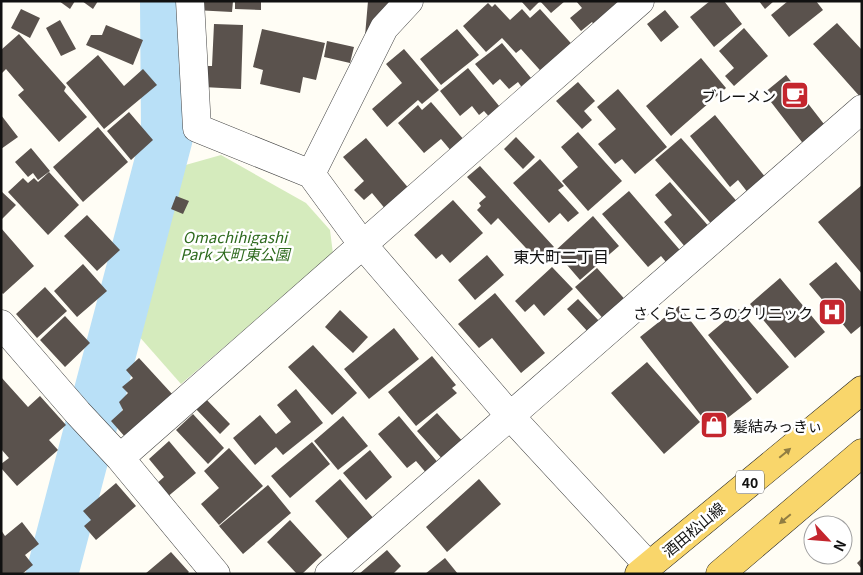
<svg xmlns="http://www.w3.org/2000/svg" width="863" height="575" font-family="Georgia,'Noto Sans JP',serif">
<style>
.green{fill:#d5ebbd}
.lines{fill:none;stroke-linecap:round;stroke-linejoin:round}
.river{stroke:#b9e0f7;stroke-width:52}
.building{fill:#5a524d}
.minor-casing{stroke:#444;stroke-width:29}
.primary-casing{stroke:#222;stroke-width:29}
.minor{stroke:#fff;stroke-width:28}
.primary{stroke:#f9d66b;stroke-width:28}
.oneway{fill:#917d42}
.labels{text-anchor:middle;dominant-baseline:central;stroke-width:5;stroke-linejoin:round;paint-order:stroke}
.shield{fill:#fff;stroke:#585858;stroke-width:1}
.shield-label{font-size:14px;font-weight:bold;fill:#111}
.poi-label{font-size:15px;fill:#111;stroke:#fff;text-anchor:end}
.park-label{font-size:15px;font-style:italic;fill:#2f6b1f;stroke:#fff}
.street-label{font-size:15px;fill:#111;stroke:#fff}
.neighbourhood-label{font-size:16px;fill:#111;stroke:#fff}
</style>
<rect width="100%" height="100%" fill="#fffdf5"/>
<path class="green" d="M221,155L306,203L330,230L333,254L181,384L137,334L182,166Z"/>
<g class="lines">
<path class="river" d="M52,574L167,137L166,1"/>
</g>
<path class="building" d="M59,1H75L70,9Z
M82,1H98L93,9Z
M194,1H233L232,12L194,10Z
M235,1H261V10L235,9Z
M368,1H408L365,36Z
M521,1H540L530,11Z
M540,1H565L551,13Z
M576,1H616L624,11L599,31L592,22L581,31L570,18L582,8Z
M710,1H724L742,24L714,47L690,17Z
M759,1H774L765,9Z
M788,1H816L823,10L789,37L771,15Z
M488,3L492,7L495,4L510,20L522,9L530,18L540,9L578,51L547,78L521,49L516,53L502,38L486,52L463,26Z
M21,9L40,18L30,38L11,28Z
M665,10L679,27L661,42L647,24Z
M60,20L76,49L61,56L46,28Z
M837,23L862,50V99L813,44Z
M214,24L243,25L241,89L203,87L204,66H212Z
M106,25L143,40L133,65L86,45L91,35H102Z
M744,28L768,56L734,86L725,76L734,68L719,51Z
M262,29L325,43L316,80L303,77L300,93L260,84L263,70L253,67Z
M457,29L479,55L441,85L420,59Z
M19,34L66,87L64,91L87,117L59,142L18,95L24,90L6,69L1,74V50Z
M327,41L354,47L350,63L324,57Z
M502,43L536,84L526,93L518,82L509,89L500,79L493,85L475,64Z
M404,49L439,90L422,104L418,100L387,127L372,109L402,83L386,64Z
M98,55L124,86L143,69L157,85L104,129L66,83Z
M701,58L726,88L671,136L646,106Z
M468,68L504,112L493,121L484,111L479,115L472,106L460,116L440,91Z
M786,75L827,128L805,146L764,93Z
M578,82L595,101L584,111L592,120L582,129L556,101Z
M618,89L667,147L635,174L622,159L615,164L598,144L616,129L597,107Z
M431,102L465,141L452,152L441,139L424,153L398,123L418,105L422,110Z
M129,112L153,140L131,160L107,131Z
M1,115L18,137L1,149Z
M715,115L770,183L752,198L738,180L730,187L690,136Z
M98,127L128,162L83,202L53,167Z
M578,132L622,181L588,211L562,181L578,167L561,147Z
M516,137L535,157L523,169L504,149Z
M366,138L411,191L387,211L372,193L364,200L354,190L364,181L343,157Z
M681,138L741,206L715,228L655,160Z
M31,148L50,171L38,180L33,173L28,177L15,162Z
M540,159L564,186L558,190L579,213L568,222L560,213L549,223L513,183Z
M480,166L554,247L538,261L498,218L491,225L477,210L481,206L479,203L486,197L467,177Z
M49,172L79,205L48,235L8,192L23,178L28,183L34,178L38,182Z
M670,182L711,229L687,249L664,222L672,215L655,195Z
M862,185V274L818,222Z
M1,191L16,205L1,220Z
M629,191L685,256L671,268L661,256L648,267L602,214Z
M176,196L189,201L183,214L171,209Z
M453,200L483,233L450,263L442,254L436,259L414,235Z
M87,215L120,250L97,271L64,236Z
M593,216L619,246L580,280L555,251Z
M1,228L34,266L3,294L1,292Z
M487,255L504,275L475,300L458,280Z
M836,262L862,293V325L851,334L809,284Z
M83,264L107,291L77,317L54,291Z
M552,267L573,289L544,316L534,304L525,312L515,301Z
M597,268L629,304L607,323L575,287Z
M780,278L825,332L795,358L750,304Z
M45,287L67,311L37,338L16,314Z
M495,293L545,353L521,373L492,338L479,348L458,324Z
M578,299L601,323L589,333L567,309Z
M679,306L752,399L712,430L640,337Z
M739,309L789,367L757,394L708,335Z
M340,310L368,337L353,353L325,327Z
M65,316L90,343L65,367L40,340Z
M394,328L419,359L369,399L344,369Z
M313,345L357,393L332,415L288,367Z
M432,356L456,385L452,388L457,393L416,426L388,392Z
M139,358L173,395L126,438L111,421L123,410L119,402L128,393L122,387L133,378L126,370Z
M647,362L700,422L664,454L611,393Z
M1,377L28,407L40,396L66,425L49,440L58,450L17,486L1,468V464L9,458L1,449Z
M296,389L323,423L283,455L276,447L255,465L233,438L260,415L276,434L291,422L277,405Z
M205,398L230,424L220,434L195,408Z
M437,413L465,444L445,462L417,431Z
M193,414L224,448L208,464L176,430Z
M343,416L368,446L338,470L314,441Z
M399,416L440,465L428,475L416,461L407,468L378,434Z
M169,441L196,473L166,498L155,485L164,477L149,459Z
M312,442L330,464L290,498L271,476Z
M229,448L263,486L219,525L201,504L219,488L204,471Z
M370,450L392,477L366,500L343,473Z
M340,479L374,519L350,541L315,501Z
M479,479L501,504L447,552L426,527Z
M116,483L136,506L96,540L84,526L91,520L83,511Z
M268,485L291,513L243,554L219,526Z
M290,520L322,555L302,574H297L267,542Z
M22,522L39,544L25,555L33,565L22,574H1V530L5,536Z
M387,550L401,566L393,574H359Z
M171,552L189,572L187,574H145Z
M445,558L458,574H425Z
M862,558V569L857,563Z"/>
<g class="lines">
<g class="minor-casing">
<path id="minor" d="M190,1L197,128L311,174L363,245L511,417L649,566
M311,174L384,28L409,1
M1,324L78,413L120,458L216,574
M120,458L640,1
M329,574L862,109"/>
</g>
<g class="primary-casing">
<path id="primary" d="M639,574L862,390
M720,574L862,453"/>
</g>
<use href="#minor" class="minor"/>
<use href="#primary" class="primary"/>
</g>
<defs><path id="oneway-solid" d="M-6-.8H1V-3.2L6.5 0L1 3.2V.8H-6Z" transform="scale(1.25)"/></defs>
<g class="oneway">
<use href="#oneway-solid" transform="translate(785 453) rotate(-40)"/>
<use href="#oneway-solid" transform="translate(785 519) rotate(140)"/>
</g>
<defs>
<g id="cafe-square" transform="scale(1.4375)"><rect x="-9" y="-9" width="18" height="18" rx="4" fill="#c4262e" stroke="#fff"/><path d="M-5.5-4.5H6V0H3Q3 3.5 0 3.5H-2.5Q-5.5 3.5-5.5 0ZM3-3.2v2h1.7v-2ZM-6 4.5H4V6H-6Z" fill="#fff"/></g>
<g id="hospital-square" transform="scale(1.4375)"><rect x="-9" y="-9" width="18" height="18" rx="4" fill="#c4262e" stroke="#fff"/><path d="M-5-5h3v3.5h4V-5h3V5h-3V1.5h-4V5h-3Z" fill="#fff"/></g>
<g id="shop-square" transform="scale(1.4375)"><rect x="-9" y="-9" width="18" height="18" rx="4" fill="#c4262e" stroke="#fff"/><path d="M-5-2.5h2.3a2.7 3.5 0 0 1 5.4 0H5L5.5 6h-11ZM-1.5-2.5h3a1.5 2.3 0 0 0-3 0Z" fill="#fff"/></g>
</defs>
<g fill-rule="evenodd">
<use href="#cafe-square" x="795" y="95"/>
<use href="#hospital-square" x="832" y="312"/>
<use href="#shop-square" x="714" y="425"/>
</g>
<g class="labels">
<rect class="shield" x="736" y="470.5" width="28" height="23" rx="4"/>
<g class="shield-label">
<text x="750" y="482">40</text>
</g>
<g class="poi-label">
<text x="776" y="95">ブレーメン</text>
<text x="813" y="312">さくらこころのクリニック</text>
<text x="733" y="425" text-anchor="start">髪結みっきぃ</text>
</g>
<g class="park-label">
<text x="235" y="236">Omachihigashi<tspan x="235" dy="17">Park 大町東公園</tspan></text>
</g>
<g class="street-label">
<text transform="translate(693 529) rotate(-40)">酒田松山線</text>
</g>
<g class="neighbourhood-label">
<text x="561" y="256">東大町二丁目</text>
</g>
</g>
<rect width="863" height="575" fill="none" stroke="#111111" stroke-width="5"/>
<g transform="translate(828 540) rotate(116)"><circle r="24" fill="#ffffff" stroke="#a0a0a0"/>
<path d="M0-4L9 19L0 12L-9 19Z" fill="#c4262e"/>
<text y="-8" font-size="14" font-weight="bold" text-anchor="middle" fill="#111111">N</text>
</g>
</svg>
